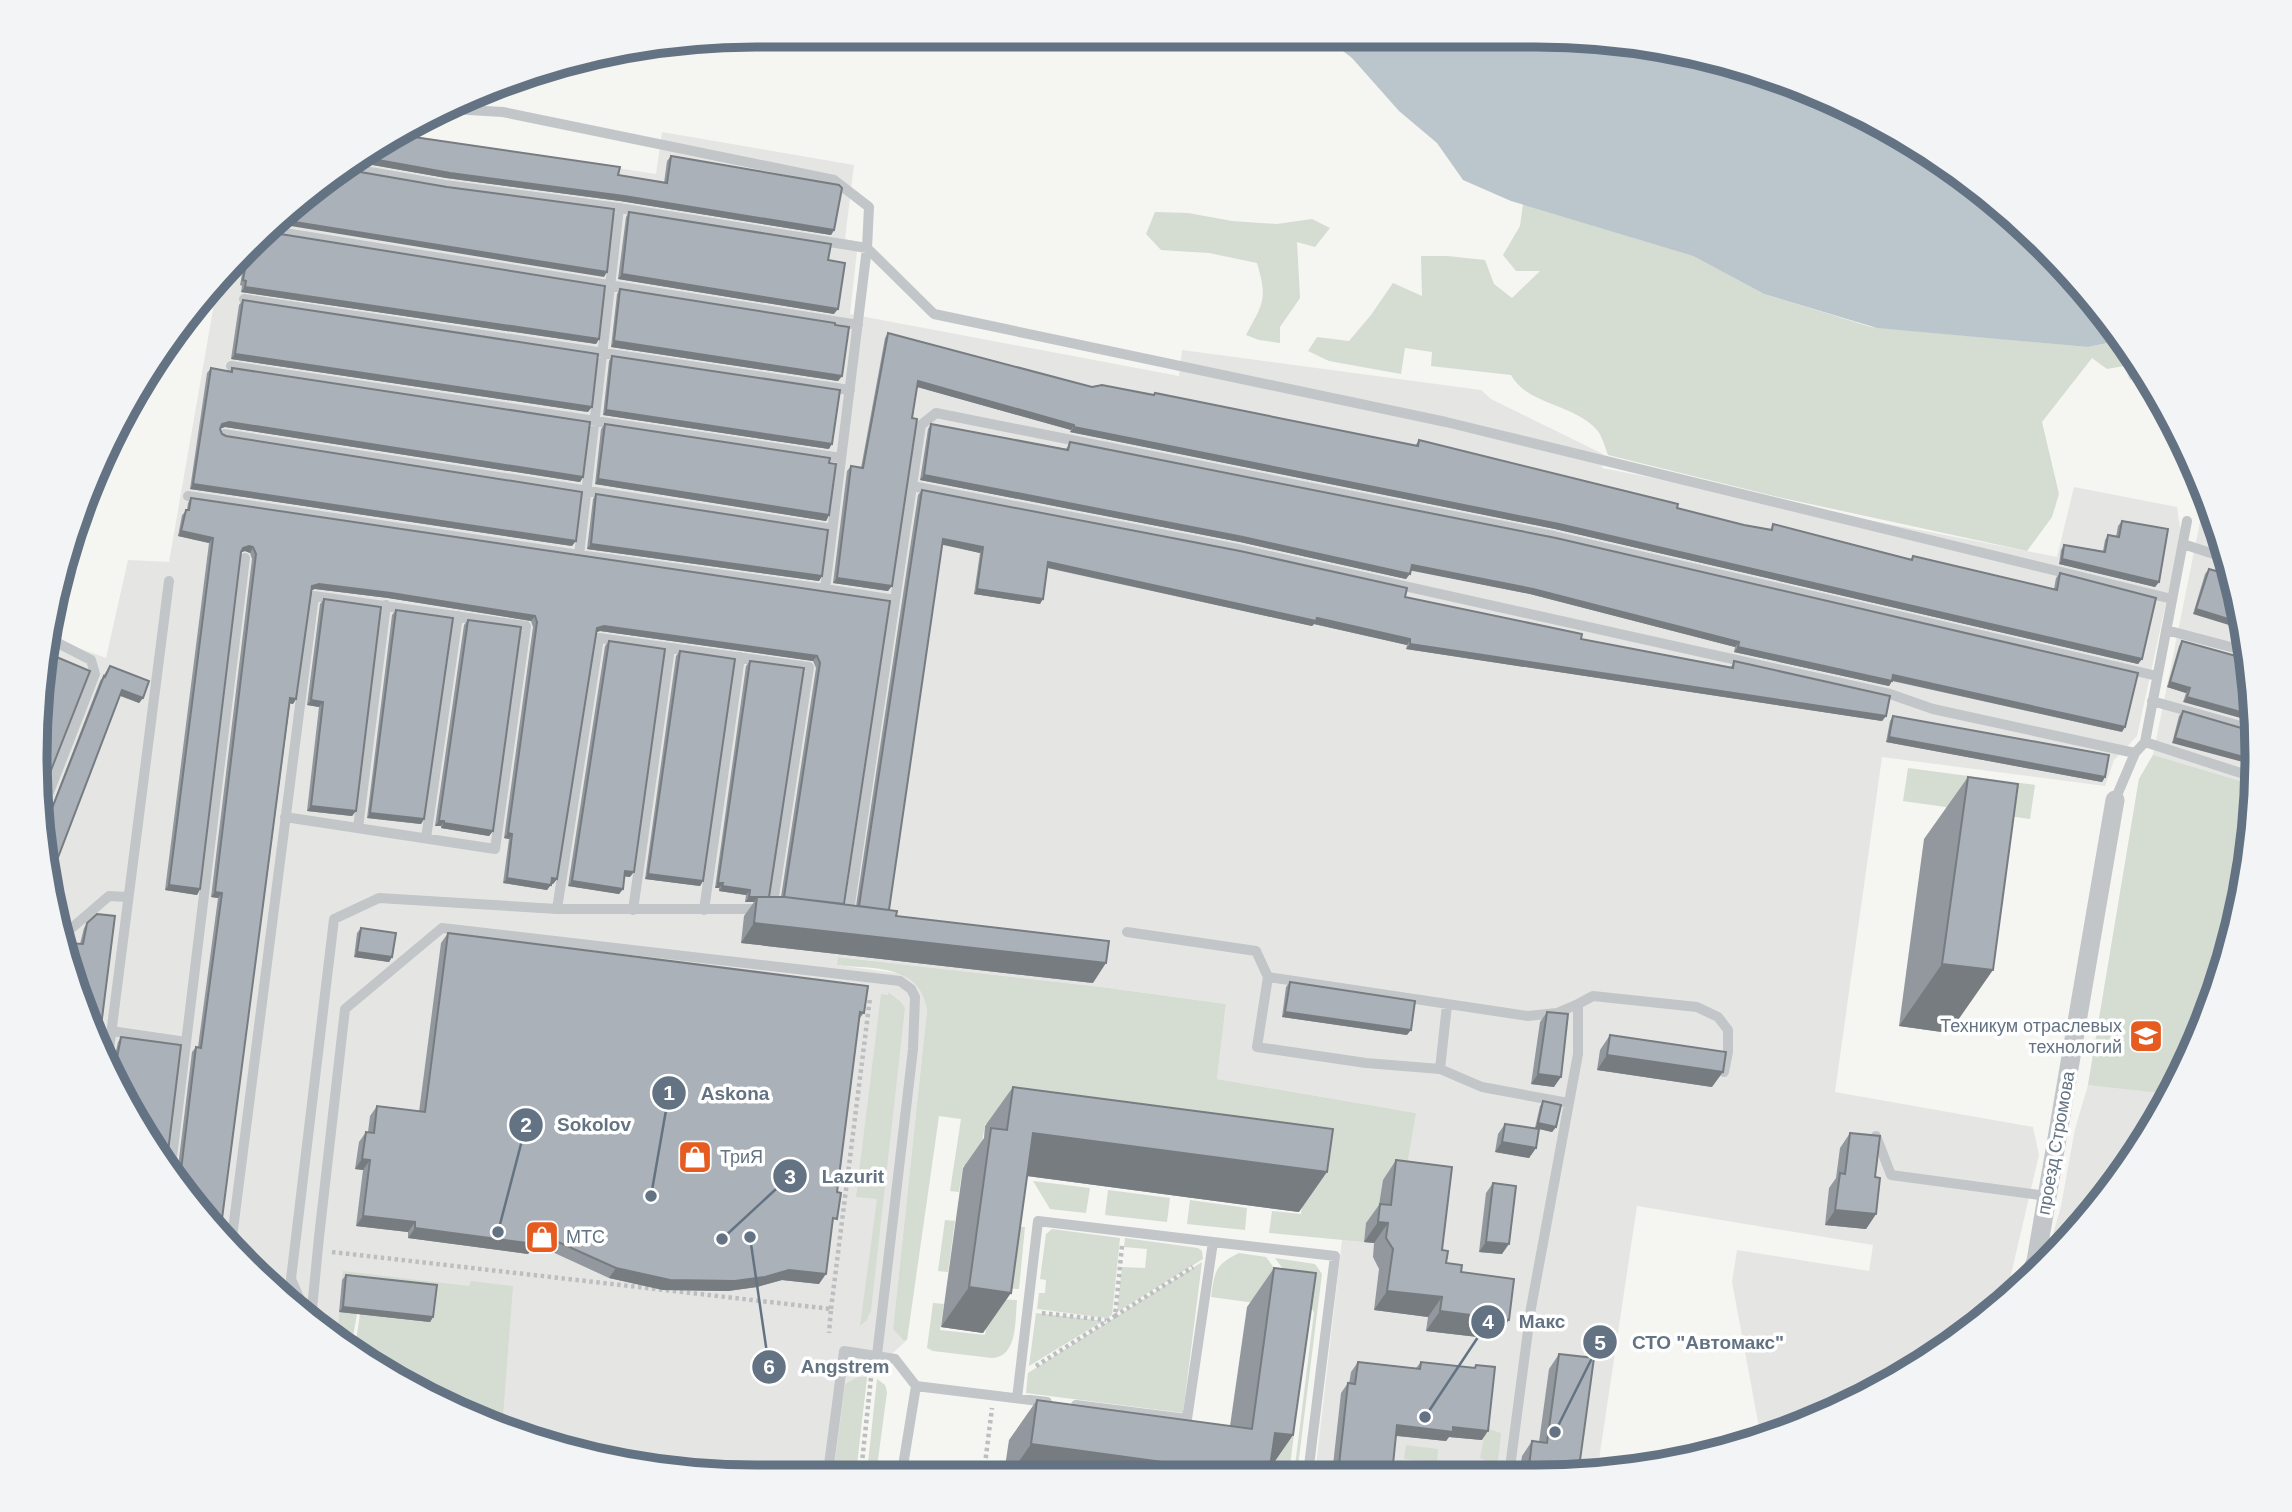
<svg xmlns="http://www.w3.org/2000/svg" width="2292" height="1512" font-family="Arial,sans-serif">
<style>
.built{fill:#e5e6e4}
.green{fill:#d5dcd2}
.water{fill:#bbc6cc}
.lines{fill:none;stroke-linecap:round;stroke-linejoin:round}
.path{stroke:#bcbec0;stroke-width:4.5;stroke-dasharray:3.5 3.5;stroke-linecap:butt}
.service{stroke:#c2c6c9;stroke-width:10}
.minor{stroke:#c2c6c9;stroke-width:19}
.wall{fill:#92989e}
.shaded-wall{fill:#777c81}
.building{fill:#aab1b8;stroke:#777c81;stroke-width:2}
.labels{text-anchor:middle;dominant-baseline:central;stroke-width:7;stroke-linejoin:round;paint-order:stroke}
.poi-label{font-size:18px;fill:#637383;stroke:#fff;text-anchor:start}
.street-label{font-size:18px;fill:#637383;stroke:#fff}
.rim{fill:none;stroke:#637383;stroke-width:9}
.leader{fill:none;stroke:#637383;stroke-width:2.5}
.callout-dot{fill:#637383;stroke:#fff;stroke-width:2.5}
.mark-label{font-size:21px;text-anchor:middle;font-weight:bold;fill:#fff}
.callout-label{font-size:19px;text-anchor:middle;font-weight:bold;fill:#637383;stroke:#fff;stroke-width:7;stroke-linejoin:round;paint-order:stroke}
</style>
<rect width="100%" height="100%" fill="#f5f5f1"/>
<path class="built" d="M662,132L854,165L845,239L858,242L850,314L1179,376L1182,350L1481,390L1491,399L1603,454L1602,468L2057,557L2074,487L2177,507L2181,534L2137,736L2114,760L2105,786L1882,757L1835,1092L2033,1127L2039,1155L2005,1300L1975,1328L1855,1403L1761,1438L1732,1282L1737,1250L1869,1271L1873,1245L1637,1206L1597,1473L1583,1475L1315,1474L1342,1240L1416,1113L1217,1079L1226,1004L1101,987L839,957L837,965L903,974L921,989L926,999L927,1010L893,1329L903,1340H907L867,1377L856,1472L661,1471L525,1439L467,1415L471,1281L470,1287L418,1280H342L337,1336L280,1298L184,1195L132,1117L59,942L37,804V708L48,637L106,658L128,560L169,562L218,281L280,214L355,157L402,134L656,174Z
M2202,512L2212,515L2233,570L2255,709L2251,851L2219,988L2160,1117L2078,1232L2045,1263L2061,1206L2075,1129L2088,1085L2139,779L2153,755Z"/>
<path class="green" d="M1523,204L1693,256L1764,294L1871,327L2088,347L2122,340L2143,373L2130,380L2124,366L2107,369L2092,358L2042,422L2059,494L2052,517L2027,551L1778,497L1608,455C1605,447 1602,436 1597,430C1575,404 1527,405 1511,375L1431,366L1432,352L1405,348L1401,374L1329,361L1308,351L1317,337L1349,341L1371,315L1393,283L1422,296L1421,256H1447L1485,260L1494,284L1512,298L1540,271H1516L1503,255L1520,226Z
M1155,212L1188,213L1232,221L1277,224L1312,219L1330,228L1315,247L1297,242L1300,298L1280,327V343L1259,340L1246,335C1263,303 1268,300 1257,263L1209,253L1161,250L1146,234Z
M2153,755L2253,785L2251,851L2219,988L2170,1094L2088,1085L2139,779Z
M1908,768L2035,785L2030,819L1903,801Z
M838,957L1101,987L1226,1004L1217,1079L1416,1113L1404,1182L1377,1225L1366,1224L1364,1242L1269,1233L1272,1211L1301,1214L1306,1166L985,1124L978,1168L963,1166L959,1192L950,1191L961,1119L939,1116L907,1340H903L893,1329L927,1010C921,964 872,969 837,965Z
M888,992L901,1002L905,1008L871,1310L867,1320L860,1326L877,1199L856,1197L881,994L888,995Z
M1033,1181L1090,1188L1086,1213L1050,1209Z
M1108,1190L1170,1198L1167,1222L1105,1215Z
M1190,1200L1247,1208L1245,1230L1187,1224Z
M945,1220L955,1221L948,1272L938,1271Z
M1000,1226L1025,1227L1019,1289L992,1287Z
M1052,1229L1120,1238L1112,1315L1107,1318L1037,1309L1039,1293H1045L1046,1280L1040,1279L1046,1234Z
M1125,1238L1198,1248L1202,1251L1203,1259L1117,1312L1122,1267L1145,1268L1147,1249L1124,1247Z
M1239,1253L1266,1257L1309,1315L1289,1474H1268L1292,1308L1211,1297C1215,1272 1214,1265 1239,1253Z
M1275,1258L1315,1264L1322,1274L1297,1474H1294L1314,1312Z
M1202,1262L1183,1413L1026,1393L1028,1373Z
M343,1271L469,1286L471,1281L513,1286L502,1429L437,1403L355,1348L360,1314L433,1290L342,1280Z
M990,1299L1017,1300C1015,1319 1018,1357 992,1358L933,1351L927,1348L933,1303L944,1304L940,1330L985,1335Z
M339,1312L357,1314L352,1342L345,1341L337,1336Z
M1036,1313L1103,1321L1029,1366Z
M858,1377H867L856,1472H835L834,1469L845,1384Z
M877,1379L885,1385L887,1392L877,1467L875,1472H867Z
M1486,1428L1501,1433L1498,1461L1493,1463L1480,1458Z
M1406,1445L1438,1449L1437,1463L1404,1459Z"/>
<path class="water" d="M1330,41H1631L1767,73L1855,109L2012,214L2108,317L2122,340L2088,347L1877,328L1764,294L1693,256L1511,201L1463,180L1437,143L1399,111L1352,58Z"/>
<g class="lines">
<path class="path" d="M2198,509L2211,512
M1122,1246L1115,1316L1193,1267
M332,1252L831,1309L829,1333
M831,1309L870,998
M1042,1313L1106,1320
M1036,1366L1115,1316
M861,1472L872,1368
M984,1472L992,1408"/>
<path class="service" d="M451,109L503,112L834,180L869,207L867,248L934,314L1446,422L2172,599
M266,230L858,325
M244,299L850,390
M231,366L841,458
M224,434L832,529
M912,486L1238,549L1890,694L1933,709L2135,753
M188,496L579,555L825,589L867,248L619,208L445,185L341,167
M2183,544L2229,559
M579,555L619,208
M825,589L895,600
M2166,630L2246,651
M2152,701L2255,730
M2145,742L2253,777
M2115,800L2135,753L2145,742L2187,521
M39,818L95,674L91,660L48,638
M358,828L386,605
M426,838L458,616
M557,909L599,638L809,667L772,909
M633,910L670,648
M704,910L740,657
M848,918L921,425L936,413L1554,536L2157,676
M1127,932L1256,951L1268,977L1257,1047L1366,1063L1440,1069L1482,1087L1568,1103
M59,939L109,896L128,897
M1268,977L1528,1016L1557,1013L1578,1004
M111,1031L186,1042
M108,1058L169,581
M1440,1069L1447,1005
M1876,1136L1891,1175L2047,1196
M170,1174L245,558
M231,1245L314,596L526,626L495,849L285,817
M307,1316L291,1279L334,919L379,898L557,909H762
M311,1319L319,1237L345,1009L442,928L900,981L911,989L915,997L913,1049L877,1355
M1017,1398L1038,1221L1213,1242
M1076,1405L1187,1419L1213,1242L1335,1256L1308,1474
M828,1472L844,1351L895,1359L916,1386
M902,1472L916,1386L1047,1402
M1509,1475L1531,1308L1578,1054V1004L1593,996L1697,1007L1718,1017L1728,1030V1052L1724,1072"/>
<path class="minor" d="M2029,1277L2036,1261L2115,800"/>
</g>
<path class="wall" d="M671,156L834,230L831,235L620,201L446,178L350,161L355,157L618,175L664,183L667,161Z
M629,212L828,260L834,314L618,279L626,217Z
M265,230L268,232L599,339L596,344L241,292L242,286L240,285L246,251Z
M620,289L842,376L838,381L611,347L617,294Z
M243,300L588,412L231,359L239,305Z
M888,333L1092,387L1153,395L1155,393L1415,446L1419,440L1744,525L1770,530L1773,524L1911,559L1913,556L2054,589L2056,578L2060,573L2142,659L2138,664L1555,529L1070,432L1071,430L917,387L888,591L833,583L847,471L851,466L861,468L885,338Z
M612,356L829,449L603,415L609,361Z
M211,368L230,371L232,368L583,477L580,482L225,427L220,429L222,434L226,436L572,546L190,489L207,373Z
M605,424L829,463V515L826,521L595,484L601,429Z
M931,424L1066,449L1070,442L2122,732L1892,681L1889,686L1734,652L1735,647L1530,594L1411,570L1406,579L1240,542L920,480L928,429Z
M922,490L1405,597L1581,639L1731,667L1734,661L1886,716L1882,721L1406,649L1407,645L1314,624L1312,626L1047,568L1040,604L974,594L980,553L942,544L889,910L896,916L1093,983L741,943L744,916L754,902H745L746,895L719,891V888H715L746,666L750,661L769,897H781L816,668L813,661L600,631L597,632L557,879L553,884L551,883L547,890L503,883L509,839L504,838L533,627L531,621L388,598L315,589L312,590L296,699L293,704L290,703L220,1234L173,1176L177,1175L192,1052L196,1047H198L218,898L211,897L252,559L250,553L245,551L241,552L200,889L197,895L165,890L209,543L178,536L182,515L187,510L188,503L191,498L890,601L844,904L856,906L918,495Z
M596,494L822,576L819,581L587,549L593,499Z
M2122,521L2159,582L2155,587L2059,564L2061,550L2064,545L2103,551L2105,540L2108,535L2116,537L2118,526Z
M2215,522L2222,541L2211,537Z
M2209,569L2234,576L2193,614L2205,574Z
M324,599L356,811L352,816L307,811L319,707L307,705L320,604Z
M396,610L424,819L421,824L367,818L392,615Z
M468,620L493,831L489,836L441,828V826H435L464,625Z
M609,641L630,877L624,876L623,889L619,894L568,886L605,646Z
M2182,641L2247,659L2183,702L2186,693L2167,687L2179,646Z
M680,651L703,881L700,886L645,879L676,656Z
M110,666L143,698L139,703L120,696L49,881L41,820L47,819L100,681Z
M2183,711L2255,732L2172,743L2179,716Z
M1893,716L2105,777L2102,782L1886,742L1890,721Z
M1968,777L1949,1033L1899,1026L1924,839Z
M87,923L100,1034L105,1052L63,950V948L67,943L80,944L84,928Z
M361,928L392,957L389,962L354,957L357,933Z
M448,933L864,1013L859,1019L832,1226L819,1284L782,1280L757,1287L728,1291L663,1290L609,1278L535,1244L528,1254L408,1238V1232L356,1226L363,1170L355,1169L359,1142L366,1132H368L370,1116L377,1106L419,1112L441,943Z
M1290,982L1407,1035L1282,1017L1286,987Z
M1547,1012L1554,1087L1531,1084L1540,1022Z
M1610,1035L1712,1087L1597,1070L1600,1050Z
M121,1037L132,1117L110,1060L114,1059L118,1042Z
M1013,1087L1299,1212L1027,1176L983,1333L941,1327L963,1168L984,1138L985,1126Z
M1543,1101L1556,1127L1552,1132L1539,1129L1536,1148L1529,1158L1495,1152L1498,1134L1505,1124L1535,1128L1540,1106Z
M1850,1133L1875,1177L1876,1214L1866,1229L1825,1225L1829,1188L1836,1178L1840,1148Z
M1396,1160L1442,1250L1446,1263L1461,1272L1509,1320L1495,1339L1426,1331L1428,1317L1374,1310L1379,1269L1373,1257L1374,1243L1364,1242L1366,1223L1379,1205L1383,1180Z
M1493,1183L1502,1254L1479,1252L1486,1193Z
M1274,1268L1293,1435L1270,1468L1269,1474L1004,1473L1009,1440L1037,1400L1230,1426L1247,1307Z
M346,1275L433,1317L430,1322L339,1312L342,1280Z
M1559,1354L1578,1475H1519L1522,1456L1532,1441L1539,1442L1549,1369Z
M1358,1362L1416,1368L1421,1362L1474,1368L1476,1365L1482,1440L1449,1437L1446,1441L1396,1436L1392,1474H1332L1341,1393L1348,1383L1349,1384L1351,1372Z"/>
<path class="shaded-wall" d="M356,156L624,196L834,230L831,235L620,201L446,178L350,161Z
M276,219L607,272L604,277L272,223Z
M622,274L838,309L834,314L618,279Z
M245,287L599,339L596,344L241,292Z
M614,341L842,376L838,381L611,347Z
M235,354L592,407L588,412L231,359Z
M918,381L1074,425L1071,430L914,386Z
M606,410L832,444L829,449L603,415Z
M229,422L583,477L580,482L225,427L219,429L222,424Z
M1074,427L1559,524L2142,659L2138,664L1555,529L1070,432Z
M924,475L1243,537L1410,574L1406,579L1240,542L920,480Z
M598,479L829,515L826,521L595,484Z
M193,484L576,541L572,546L190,489Z
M181,531L213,538L209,543L178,536Z
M2214,532L2219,533L2222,541L2211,537Z
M943,539L983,547L980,553L939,544Z
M591,544L822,576L819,581L587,549Z
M249,546L253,547L250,553L245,551L240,553L243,548Z
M2062,559L2159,582L2155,587L2059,564Z
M1048,562L1317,618L1410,639L1407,645L1314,624L1312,626L1045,567Z
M1412,565L1533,589L1739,642L1735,647L1530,594L1408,570Z
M837,578L892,586L888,591L833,583Z
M319,584L391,593L535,616L531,621L388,598L315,589L309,591L312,586Z
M977,589L1043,599L1040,604L974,594Z
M2196,609L2241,623L2242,629L2193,614Z
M604,626L817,656L813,661L600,631L594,633L597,628Z
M1410,644L1886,716L1882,721L1406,649Z
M1738,647L1892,681L1889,686L1734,652Z
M1893,675L2125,727L2122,732L1890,680Z
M2170,682L2190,688L2186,693L2167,687Z
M122,690L143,698L139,703L119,695Z
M2187,697L2255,716V722L2183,702Z
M290,698L296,699L293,704L287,703Z
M311,700L323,702L319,707L307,705Z
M1889,737L2105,777L2102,782L1886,742Z
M2175,738L2254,760V765L2172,743Z
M311,806L356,811L352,816L307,811Z
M370,813L424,819L421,824L367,818Z
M439,821H444L441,826H435Z
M444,823L493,831L489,836L441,828Z
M508,833L512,834L509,839L504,838Z
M625,871L634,872L630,877L622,876Z
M648,874L703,881L700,886L645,879Z
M507,878L551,885L547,890L503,883Z
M552,878L557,879L553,884L548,883Z
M572,881L623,889L619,894L568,886Z
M718,883H723L719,888H715Z
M169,885L200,889L197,895L165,890Z
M722,886L750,890L746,895L719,891Z
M215,892L222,893L218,898L211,897Z
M749,897H769H757L754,902H745Z
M754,923L1106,963L1093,983L741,943Z
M357,952L392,957L389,962L354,957Z
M1942,964L1993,970L1949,1033L1899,1026Z
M1285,1012L1411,1030L1407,1035L1282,1017Z
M1607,1055L1723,1072L1712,1087L1597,1070Z
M1538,1074L1561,1077L1554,1087L1531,1084Z
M1538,1123L1556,1127L1552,1132L1535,1128Z
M1033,1133L1327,1172L1299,1212L1005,1173Z
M1502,1142L1536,1148L1529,1158L1495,1152Z
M362,1159L370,1160L363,1170L355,1169Z
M1835,1210L1876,1214L1866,1229L1825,1225Z
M363,1216L415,1222L408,1232L356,1226Z
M1378,1222L1388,1223L1374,1243L1364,1242Z
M415,1228L535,1244L528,1254L408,1238Z
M1486,1242L1509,1244L1502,1254L1479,1252Z
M616,1268L789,1270L826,1274L819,1284L782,1280L757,1287L728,1291L663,1290L609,1278Z
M969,1287L1011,1293L983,1333L941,1327Z
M1387,1291L1442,1297L1428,1317L1374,1310Z
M343,1307L433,1317L430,1322L339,1312Z
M1440,1311L1509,1320L1495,1339L1426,1331Z
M1397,1425L1453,1427L1488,1431L1482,1440L1449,1437L1446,1441L1390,1435Z
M1275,1433L1293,1435L1266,1474Z
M1031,1444L1250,1474L1011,1473Z"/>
<path class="building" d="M400,135L620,167L618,175L667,183L671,156L839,185L842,188L834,230L624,196L450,173L356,156Z
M341,168L343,169L447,187L614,209L607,272L276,219L280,214Z
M629,212L831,244L828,260L845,263L838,309L622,274Z
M265,230L268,232L605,286L599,339L245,287L246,281L243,280L249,247Z
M620,289L835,323V325L849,327L842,376L614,341Z
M243,300L598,354L592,407L235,354Z
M888,333L1092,387L1102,385L1154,395L1155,393L1418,446L1419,440L1678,504L1677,508L1744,525L1772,530L1773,524L1912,560L1913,556L2057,590L2060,573L2156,598L2142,659L1559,524L1074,427V425L918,381L912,418L917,419L892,586L837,578L851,466L863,468Z
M612,356L840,390L832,444L606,410Z
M211,368L232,372V368L590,422L583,477L229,422L222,424L220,429L222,434L226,436L582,492L576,541L193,484Z
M605,424L830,458L829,463L836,464L829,515L598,479Z
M931,424L1068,450L1070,442L1556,538L2138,673L2125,727L1893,675L1892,681L1738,647L1739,642L1533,589L1412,565L1410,574L1243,537L924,475Z
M922,490L1240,551L1407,588L1405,597L1582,634L1581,639L1733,668L1734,661L1890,696L1886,716L1410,644V639L1317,618L1316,621L1048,562L1043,599L977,589L983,547L943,539L889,910L859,906Z
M596,494L828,530L822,576L591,544Z
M191,498L890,601L844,904L784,897L820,663L817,656L604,626L597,628L557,879L552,878L551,885L507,878L512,834L508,833L537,622L535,616L391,593L319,584L312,586L296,699L290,698L220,1234L184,1195L171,1175L173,1176L179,1174L181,1170L196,1047L201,1048L222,893L215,892L256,554L253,547L249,546L243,548L241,552L200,889L169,885L213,538L181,531L186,510H189Z
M2122,521L2168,529L2159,582L2062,559L2064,545L2105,552L2108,535L2119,537Z
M2216,526L2219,533L2214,532Z
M2209,569L2234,576L2241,623L2196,609Z
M324,599L381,607L356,811L311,806L323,702L311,700Z
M396,610L453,618L424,819L370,813Z
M468,620L521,627L493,831L444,823V821H439Z
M609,641L665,649L634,872L625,871L623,889L572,881Z
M2182,641L2247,659L2255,709V716L2187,697L2190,688L2170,682Z
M680,651L735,659L703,881L648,874Z
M47,653L90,671L37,806V708L45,655L46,656Z
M750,661L804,668L769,897H749L750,890L722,886L723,883H718Z
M110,666L149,681L143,698L122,690L49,881L39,819L41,820L47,819L49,816L104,676L105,677Z
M2183,711L2255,732L2254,760L2175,738Z
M1893,716L2109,755L2105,777L1889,737Z
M1968,777L2018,784L1993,970L1942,964Z
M757,897H785L897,911L896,916L1109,941L1106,963L754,923Z
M97,914L115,916L100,1034L106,1035L105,1052L65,956L67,943L83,944L87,923Z
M361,928L396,933L392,957L357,952Z
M448,933L868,986L864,1013L860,1012L837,1192L841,1193L837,1219L833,1218L826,1274L789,1270L765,1277L735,1281L670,1280L616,1268L536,1232L535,1244L415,1228V1222L363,1216L370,1160L362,1159L366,1132L374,1133L377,1106L425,1112Z
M1290,982L1415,1001L1411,1030L1285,1012Z
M1547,1012L1568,1014L1561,1077L1538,1074Z
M1610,1035L1726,1052L1723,1072L1607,1055Z
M121,1037L181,1045L166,1168L132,1117L107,1058L110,1060L117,1058Z
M1013,1087L1333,1129L1327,1172L1033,1133L1011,1293L969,1287L991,1128L1007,1130Z
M1543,1101L1561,1105L1556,1127L1538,1123Z
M1505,1124L1539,1129L1536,1148L1502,1142Z
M1850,1133L1880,1136L1875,1177L1880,1178L1876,1214L1835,1210L1840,1173L1845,1174Z
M1396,1160L1452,1167L1442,1250L1448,1251L1446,1263L1462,1265L1461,1272L1514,1279L1509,1320L1440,1311L1442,1297L1387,1291L1393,1249L1386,1238L1388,1223L1378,1222L1380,1204L1391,1205Z
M1493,1183L1516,1186L1509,1244L1486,1242Z
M1274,1268L1316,1273L1293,1435L1275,1433L1269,1474H1250L1031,1444L1037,1400L1252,1429Z
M346,1275L437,1285L433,1317L343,1307Z
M1559,1354L1594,1358L1578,1475H1528L1532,1441L1547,1443Z
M1358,1362L1420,1369L1421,1362L1475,1368L1476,1365L1495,1367L1488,1431L1453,1427V1432L1397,1425L1392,1474H1338L1348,1383L1355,1384Z"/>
<defs>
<g id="university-square" transform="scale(1.75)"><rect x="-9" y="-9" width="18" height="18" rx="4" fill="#e55b20" stroke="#fff"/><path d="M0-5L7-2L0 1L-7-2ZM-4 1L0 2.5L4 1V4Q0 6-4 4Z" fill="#fff"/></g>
<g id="shop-square" transform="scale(1.75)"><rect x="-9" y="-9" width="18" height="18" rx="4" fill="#e55b20" stroke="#fff"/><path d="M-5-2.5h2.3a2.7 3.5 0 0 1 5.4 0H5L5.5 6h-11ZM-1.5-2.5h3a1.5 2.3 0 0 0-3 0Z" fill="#fff"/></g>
</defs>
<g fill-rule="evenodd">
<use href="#university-square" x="2146" y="1036"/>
<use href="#shop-square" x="695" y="1157"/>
<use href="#shop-square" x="542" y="1237"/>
</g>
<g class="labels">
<g class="poi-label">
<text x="2122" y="1026" text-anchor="end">Техникум отраслевых<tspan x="2122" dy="21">технологий</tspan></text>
<text x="720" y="1157">ТриЯ</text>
<text x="566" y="1237">МТС</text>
</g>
<g class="street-label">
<text transform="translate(2056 1143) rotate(-80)">проезд Стромова</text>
</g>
</g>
<path d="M0 0H2292V1512H0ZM756 47H1536A709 709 0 0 1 2245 756V756A709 709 0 0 1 1536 1465H756A709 709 0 0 1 47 756V756A709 709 0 0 1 756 47Z" fill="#f3f4f5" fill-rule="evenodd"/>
<path class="rim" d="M756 47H1536A709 709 0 0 1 2245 756V756A709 709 0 0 1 1536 1465H756A709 709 0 0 1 47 756V756A709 709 0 0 1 756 47Z"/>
<path class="leader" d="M651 1196L669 1093M498 1232L526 1125M722 1239L790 1176M1425 1417L1488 1322M1555 1432L1600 1342M750 1237L769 1367"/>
<g class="callout-dot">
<circle cx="651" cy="1196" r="7"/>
<circle cx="498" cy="1232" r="7"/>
<circle cx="722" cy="1239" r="7"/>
<circle cx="1425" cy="1417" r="7"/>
<circle cx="1555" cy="1432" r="7"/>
<circle cx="750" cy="1237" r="7"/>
<circle cx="669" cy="1093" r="18"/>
<circle cx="526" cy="1125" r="18"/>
<circle cx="790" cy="1176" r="18"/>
<circle cx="1488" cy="1322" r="18"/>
<circle cx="1600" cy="1342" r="18"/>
<circle cx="769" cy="1367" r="18"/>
</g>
<g class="mark-label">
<text x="669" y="1100">1</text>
<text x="526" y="1132">2</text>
<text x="790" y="1184">3</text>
<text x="1488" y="1329">4</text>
<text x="1600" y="1350">5</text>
<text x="769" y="1374">6</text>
</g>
<g class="callout-label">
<text x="735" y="1100">Askona</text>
<text x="594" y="1131">Sokolov</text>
<text x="853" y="1183">Lazurit</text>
<text x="1542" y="1328">Макс</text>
<text x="1708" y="1349">СТО "Автомакс"</text>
<text x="845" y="1373">Angstrem</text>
</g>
</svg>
